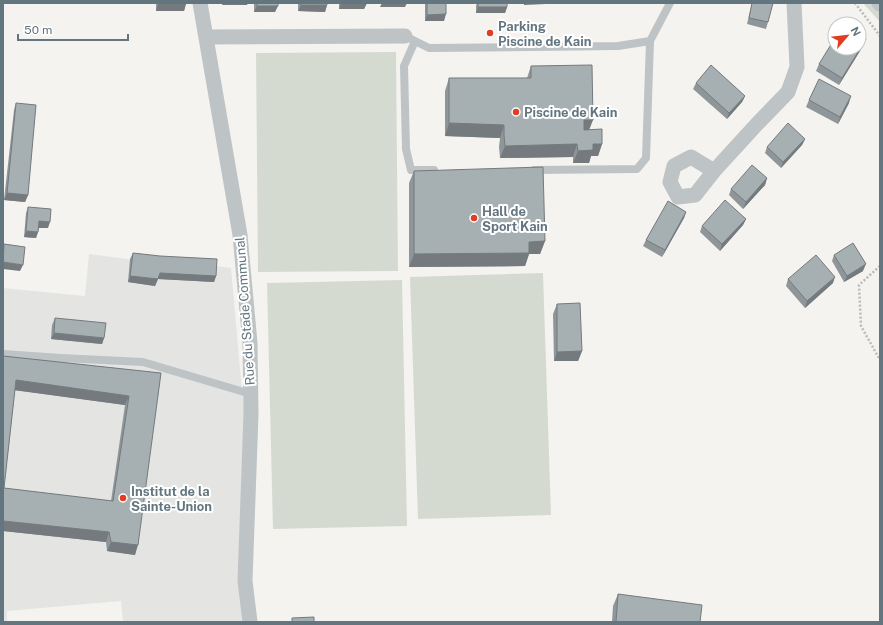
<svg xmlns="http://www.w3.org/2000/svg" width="883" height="625" font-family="'Public Sans',sans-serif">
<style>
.built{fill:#e4e5e3}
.green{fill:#d5dad0}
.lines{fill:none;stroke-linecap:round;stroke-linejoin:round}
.path{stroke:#b8bbbc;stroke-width:2.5;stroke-dasharray:2 2;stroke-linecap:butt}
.lane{stroke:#bec3c5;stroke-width:8}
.street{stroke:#bec3c5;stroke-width:15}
.wall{fill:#8f9699;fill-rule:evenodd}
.shaded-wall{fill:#747a7d}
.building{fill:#a6afb2;stroke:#747a7d;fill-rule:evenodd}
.poi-dot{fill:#e13d22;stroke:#fff;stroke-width:1.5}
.labels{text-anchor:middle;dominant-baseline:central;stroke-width:4;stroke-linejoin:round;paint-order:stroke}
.poi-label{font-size:13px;font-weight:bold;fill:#637680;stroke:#fff;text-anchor:start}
.street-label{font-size:13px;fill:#637680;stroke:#fff}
</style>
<rect width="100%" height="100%" fill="#f4f3ef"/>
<path class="built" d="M89,254L158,263L215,266L231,268L244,413V622H123L121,601L7,611V622H3V288L85,296Z"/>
<path class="green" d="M863,3H880V22Z
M396,52L398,271L258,272L256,53Z
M543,273L551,515L418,519L410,277Z
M402,280L407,526L273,529L267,283Z"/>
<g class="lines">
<path class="path" d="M855,3L880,36
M880,266L859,285L861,326L880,360"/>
<path class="lane" d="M411,39L429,48L618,46L650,41L670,3
M415,41L404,66L406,149L411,170H434
M534,170L637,169L646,158L650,41
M3,354L61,358L143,362L251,394"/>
<path class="street" d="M200,3L240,235L250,343L251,414L245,581L250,622
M879,3L880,4
M206,37L405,36
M714,171L691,157L674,166L670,182L678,197L695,195L714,171L757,124L788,92L797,67L794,3"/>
</g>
<path class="wall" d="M156,3H186L184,11H156Z
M254,3H278L275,12H254Z
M298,3H327V5L325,12L298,11Z
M339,3H367L364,9H339Z
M425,3H446L444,21H425Z
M477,3H507V7L505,13H476V6Z
M752,3H773L768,22L766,29L747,24Z
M866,39L863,46L839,85L816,71L819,64Z
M531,66L602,144L598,156H591L589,163H573V157L500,158L499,147L500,138L445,136V91L449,78H527Z
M696,83L745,96L742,102L727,119L693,89Z
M809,100L849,103L838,124L806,107Z
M16,103L28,195L25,202L4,200L14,110Z
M805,139L802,145L781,168L765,153L767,147Z
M414,171L545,241L540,254H529L525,266L409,267V183Z
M767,178L765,185L743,209L729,195L731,189Z
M28,207L48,228H39L38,232L36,238L24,237L26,213Z
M686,212L684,218L662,257L643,246L646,240Z
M746,219L743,225L720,251L700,232L702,226Z
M133,253L216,276L214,282L158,279L155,286L128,282L130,259Z
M834,255L863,271L844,282L832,261Z
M788,279L833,283L805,308L786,286Z
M557,304L582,351L578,361H554L553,314Z
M55,318L104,338L102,344L51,339L52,325Z
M3,356L161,373L135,555L107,551L106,542L3,531ZM15,390L125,405L111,501L4,488Z
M618,594L700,622H612L613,606Z"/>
<path class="shaded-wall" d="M223,3H248L247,5H222Z
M341,3H367L364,9H339Z
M382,3H407L405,7H380Z
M524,3H547L546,4L524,5Z
M158,4H186L184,11H156Z
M301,5H327L325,12L298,11Z
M257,6H278L275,12H254Z
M478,7H507L505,13H476Z
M446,14L444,21H425L427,15Z
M866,39L863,46L839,85L842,78Z
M745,96L742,102L727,119L729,113Z
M851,96L849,103L838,124L840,117Z
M584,120H593L588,133H579Z
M449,123L504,125L500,138L445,136Z
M805,139L802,145L781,168L783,162Z
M577,144L573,157L500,158L505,146Z
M593,144H602L598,156H591L589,163H573L578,151Z
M767,178L765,185L743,209L746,202Z
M7,193L28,195L25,202L4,200Z
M686,212L684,218L662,257L665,250Z
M746,219L743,225L720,251L722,244Z
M39,221L50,222L48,228H37Z
M26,231L38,232L36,238L24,237Z
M545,241L540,254H529L525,266L409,267L414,254L529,242Z
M3,262L23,265L20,271L3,269Z
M866,264L863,271L844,282L847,276Z
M160,273L216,276L214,282L158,279L155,286L128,282L130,276Z
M835,277L833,283L805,308L807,301Z
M54,333L104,338L102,344L51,339Z
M582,351L578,361H554L557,352Z
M16,380L129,396L125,405L13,390Z
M3,521L109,532L106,542L3,531Z
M111,542L138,545L135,555L107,551Z"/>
<path class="building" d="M158,3H186V4H158Z
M257,3H278V6H257Z
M301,3H327V5H301Z
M427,3H446V14L427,15Z
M478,3H507V7H478Z
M752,3H773L768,22L749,18Z
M859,35L866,39L842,78L819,64L835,38V48H859Z
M592,65L593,120H584V130L602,129V144H593V150L578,151L577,144L505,146L504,135V125L449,123V78H531V66Z
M711,65L745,96L729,113L696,83Z
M819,79L851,96L840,117L809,100Z
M16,103L36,105L28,195L7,193Z
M788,123L805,139L783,162L767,147Z
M752,165L767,178L746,202L731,189Z
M543,167L545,241L529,242V253L414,254V171Z
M725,200L746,219L722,244L702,226Z
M668,201L686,212L665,250L646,240Z
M28,207L51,209L50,222L39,221L38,232L26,231Z
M853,243L866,264L847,276L834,255Z
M4,244L25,247L23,265L3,262Z
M133,253L160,256L217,259L216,276L160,273L158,279L130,276Z
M816,255L835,277L807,301L788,279Z
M580,303L582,351L557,352V304Z
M55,318L106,323L104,338L54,333Z
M3,356L161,373L138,545L111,542L109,532L3,521ZM16,380L129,396L113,501L4,488Z
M618,594L702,605L700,622H616Z
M314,617V622H292V618Z"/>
<g class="poi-dot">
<circle cx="490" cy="33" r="4"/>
<circle cx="516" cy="112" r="4"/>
<circle cx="474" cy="218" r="4"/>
<circle cx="123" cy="498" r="4"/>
</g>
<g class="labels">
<g class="poi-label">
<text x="498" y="26">Parking<tspan x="498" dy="15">Piscine de Kain</tspan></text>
<text x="524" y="112">Piscine de Kain</text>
<text x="482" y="211">Hall de<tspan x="482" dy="15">Sport Kain</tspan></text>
<text x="131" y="491">Institut de la<tspan x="131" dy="15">Sainte-Union</tspan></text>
</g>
<g class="street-label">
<text transform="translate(245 311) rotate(-94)">Rue du Stade Communal</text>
</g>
</g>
<rect width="883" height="625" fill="none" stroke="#637680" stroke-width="8"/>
<g transform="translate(847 36) rotate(62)"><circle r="19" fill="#ffffff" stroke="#c1c8cc"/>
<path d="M0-3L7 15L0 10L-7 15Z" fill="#e13d22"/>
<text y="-6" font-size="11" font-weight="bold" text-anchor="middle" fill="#637680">N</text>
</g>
<path d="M18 34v6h110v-6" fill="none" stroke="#637680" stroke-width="2"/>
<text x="24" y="34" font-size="12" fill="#637680" stroke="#ffffff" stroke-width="3" paint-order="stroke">50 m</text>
</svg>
